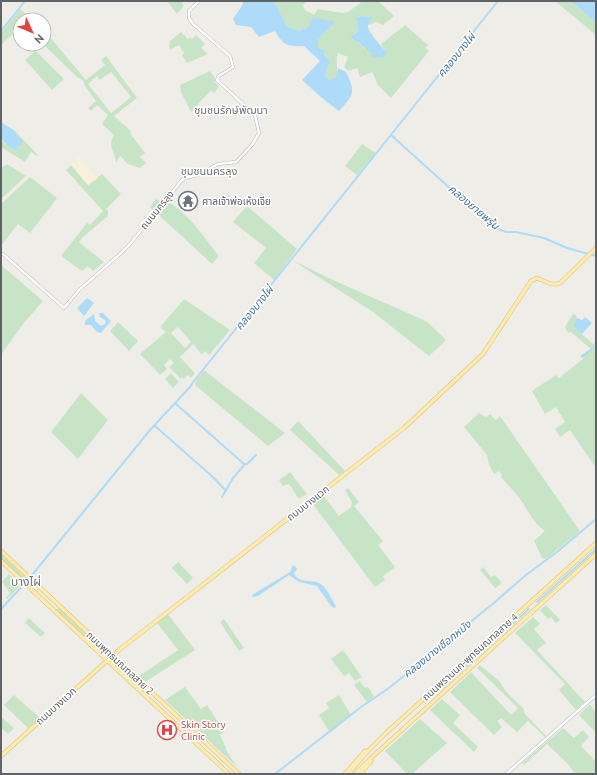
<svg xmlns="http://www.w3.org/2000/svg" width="597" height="775" font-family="Ubuntu,'Noto Sans Thai',sans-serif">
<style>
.green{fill:#c7e5c6;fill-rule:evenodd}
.sand{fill:#f8f0da}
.water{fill:#aedbf8}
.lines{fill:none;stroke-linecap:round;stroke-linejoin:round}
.canal{stroke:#aedbf8;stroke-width:2}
.minor-casing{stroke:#b4b7ba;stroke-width:3.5}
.major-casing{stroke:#e6bf69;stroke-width:4.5}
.minor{stroke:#fff;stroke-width:2.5}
.major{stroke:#f9ebb3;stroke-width:3.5}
.labels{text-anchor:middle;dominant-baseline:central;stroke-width:3;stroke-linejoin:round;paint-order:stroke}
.worship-label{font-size:10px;fill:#5b616d;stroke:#fff;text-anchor:start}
.street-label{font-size:10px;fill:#5f6266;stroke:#fff}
.health-label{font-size:10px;fill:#be3a42;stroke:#fff;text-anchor:start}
.water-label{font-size:11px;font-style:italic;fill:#4877a2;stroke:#fff}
.neighbourhood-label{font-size:11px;fill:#707478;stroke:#fff}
.quarter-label{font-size:12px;fill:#707478;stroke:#fff}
</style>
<rect width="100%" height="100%" fill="#efede7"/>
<path class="green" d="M167,1H181L184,6L177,14Z
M271,1H307L303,5L305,10L314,15L318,9L342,13L348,12L363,1H378L394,16L383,25L376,22L369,25L371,17L361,16L356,18L358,31L354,34L356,40L366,50L386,53L381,44L405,25L428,45L425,48L429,51L391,98L378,85L372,72L360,77L357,68L348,71L344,67L348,57L338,53C335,60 338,68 337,77L329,80L325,75L327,57L324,54L325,50L318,48V39L333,25L308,27L299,31L287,26L277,6Z
M555,1H571L596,23V35Z
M20,9L30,18L32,17L35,20H20V36L16,31L1,45V33Z
M44,30L86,80L105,65L101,60L106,56L137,98L114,116L131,131L130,133L145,153L140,157L146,163L140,168L128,164L120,156L116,163C115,151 107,147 114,135L102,124L108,115L97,105L91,111L88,108L96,101L85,86L83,80L78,78L43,44ZM111,72L131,97L111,113L88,84L97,76L100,80Z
M181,32L188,39L190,37L192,39L196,35L205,44L201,48L208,54L187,63L182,55L184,53L179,45L171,49L169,48L170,41Z
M27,44H37L34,49L64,79L52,90L25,60L34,52Z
M210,71L215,78V82L219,87L214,93L211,90L191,112L181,92L180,85Z
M15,131L38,155L37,156L31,152L25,162L1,147V139L5,144L17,147L21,139L17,136Z
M362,144L376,153L357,175L345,166Z
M7,164L26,176L1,199V168Z
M71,165L88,185L102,174L121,194L106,209L108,211V216L83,237L79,242L104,262L93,271L88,266L82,271L61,256L87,223L90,225L103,211L66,170Z
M30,177L57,198L30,233L18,224L1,246V204Z
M156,199L164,204L167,201C188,213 204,237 219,256L212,264L150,207Z
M247,206L297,249L274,280L254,263L266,248L233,222Z
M292,260L335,281L426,321L446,340L429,356L373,312Z
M1,265L43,301L23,324L1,355Z
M184,299L230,330L209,355L205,351L202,355L193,344L180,357L195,373L191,378L188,375L184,379L182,377L181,379L169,367L174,363L170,359L164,365L167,369L160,375L140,354L166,332L160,327ZM178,327L191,342L185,348L171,333Z
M573,314L576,315L577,318L573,326L593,344L596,341V468L570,430L560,437L555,429L565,422L556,407L545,414L532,391L556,375L559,378L583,359L580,356L591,349L571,332L568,333L565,327Z
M118,322L138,341L129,351L110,331Z
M204,370L285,433L268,446L195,385L196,381Z
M171,373L179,382L173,388L165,379Z
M81,393L108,420L78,459L51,432Z
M479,413L486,417L490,414L496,420L500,416L580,531L546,559L542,558L534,541L545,531C533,523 528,510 520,499C514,491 507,484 501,477L502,475L499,471L494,474L489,465L487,455L464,427Z
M298,421L345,471L339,475L290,430Z
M290,472L307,494L299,499L289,484L283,486L279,480Z
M348,488L359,502L354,506L383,541L378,545L395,567L383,576L385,580L375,587L312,503L323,495L339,516L351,507L352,502L345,490Z
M1,554L26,578L24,580L1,559Z
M178,562L193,578L187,584L172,568Z
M483,567L491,577L495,575L502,583L495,588L480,570Z
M9,574L21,585L7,599L6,598L10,593L2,582Z
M546,605L560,620L556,623L551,617L548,619L540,610Z
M59,608L107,654V655L105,657L55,610Z
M167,613L195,650L145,682L139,676L178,650L157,623Z
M533,617L540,624L534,629L546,643L537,650L585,702L576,710L559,690L565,684L515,633Z
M29,618L45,633L41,637L25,623Z
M224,619L244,648L239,651L220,622Z
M343,650L362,677L355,681L349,673L344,676L331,659Z
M480,665L499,681L507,693L523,708L525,714L546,736L545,737L528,721L517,732L501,718L497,721L502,727L494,735L450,692L471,672L511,715L518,708L477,668Z
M360,681L365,688L368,687L374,696L367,702L354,685Z
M185,687L201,709L207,705L224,732L220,735L226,748V750L237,767L165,700Z
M14,695L40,718L28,728L4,705Z
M339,695L351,715L330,733L319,715L329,708L326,703Z
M442,699L460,715L453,723L478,747L474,752L430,710Z
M590,704L596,713V733L579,715Z
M1,717L14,728L8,734L1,728Z
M420,719L447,743L412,774H407L385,751Z
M563,728L574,738L583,730L589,737L581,746L596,762V774H575L568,764L547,744L524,765L522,763Z"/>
<path class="sand" d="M78,157L98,178L88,185L71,165Z"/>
<path class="water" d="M242,1H271L277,6L287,26L299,31L308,27L313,18L333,21V25L318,39V48L325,50L324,54L330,62L326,70L325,75L329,80L336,77L338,68L346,72C356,93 354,94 339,111L322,98L302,80L320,61L304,46C287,47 283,45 275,31L259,37L251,27L236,25L233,19L243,4Z
M571,1H596V23Z
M361,16L372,17C371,20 369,23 368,26C367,31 383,48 387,53L383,58L377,57L374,58L371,55L373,53C362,50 362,41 350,38L358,31L356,18Z
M1,122L15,131L17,136L21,139L23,143L17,147V151C0,141 1,141 1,122Z
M87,298L94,303L84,316L77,308Z
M99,313H103L111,321L101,333L97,332L91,325H85V321L94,314L95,321L101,326L105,324L106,321L100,317Z
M585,317L592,323L582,334L573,326L577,318L582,320Z
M293,565L296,567L297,569L294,573C299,585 314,578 322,585C328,590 332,600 336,607L334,608L331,606L317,586L299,582L289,575L258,596L253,597L252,595L290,572Z"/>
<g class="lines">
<path class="canal" d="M1,31L25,1
M391,135L493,227L506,232H516L544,238L567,248L596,256
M582,356L596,346
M176,404L244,464H247L256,455
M155,426L214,478L226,491
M222,497L233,478L245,464
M537,602L596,549
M1,609L28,580L150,430L190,387L194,381L498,1
M442,688L529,609
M275,774L361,707L389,688L495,602L526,575L557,552L596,519"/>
<g class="minor-casing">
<path id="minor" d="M1,254H3L64,308L79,290L120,254L130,244L182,180L185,178L198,175L218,164L236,162L252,145L259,133L255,115L217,80L219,76L233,67L230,56L193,24L189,18V11L199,1
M506,774L596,695"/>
</g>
<g class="major-casing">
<path id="major" d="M1,551L239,774
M1,561L229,774
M1,756L119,650L404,428L483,354L531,281L537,278L551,284H557L560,283L596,248
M345,774L365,751
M348,774L368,751L386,733L596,543
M355,774L370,759L596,554
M360,774L371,761"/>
</g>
<use href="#minor" class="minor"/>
<use href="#major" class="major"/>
</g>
<defs>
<g id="temple-ring" transform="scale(1)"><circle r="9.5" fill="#fff" stroke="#6b7280" stroke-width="1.5"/><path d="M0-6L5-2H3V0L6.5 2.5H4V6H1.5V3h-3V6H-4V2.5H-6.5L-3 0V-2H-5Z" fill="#6b7280"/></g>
<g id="hospital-ring" transform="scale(1)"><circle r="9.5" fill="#fff" stroke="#e0444e" stroke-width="1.5"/><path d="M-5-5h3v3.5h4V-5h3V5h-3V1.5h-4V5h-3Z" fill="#e0444e"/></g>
</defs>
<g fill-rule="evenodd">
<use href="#temple-ring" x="188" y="201"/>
<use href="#hospital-ring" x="167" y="730"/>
</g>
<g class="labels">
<g class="worship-label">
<text x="202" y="201">ศาลเจ้าพ่อเห้งเจีย</text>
</g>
<g class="street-label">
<text transform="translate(157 210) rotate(-51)">ถนนนครลุง</text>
<text transform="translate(308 503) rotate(-38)">ถนนบางแวก</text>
<text transform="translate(470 657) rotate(-42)">ถนนพรานนก-พุทธมณฑลสาย 4</text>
<text transform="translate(120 663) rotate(43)">ถนนพุทธมณฑลสาย 2</text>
<text transform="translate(56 706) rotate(-42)">ถนนบางแวก</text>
</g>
<g class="health-label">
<text x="181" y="724">Skin Story<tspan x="181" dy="12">Clinic</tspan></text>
</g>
<g class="water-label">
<text transform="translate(456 55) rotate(-51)">คลองบางไผ่</text>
<text transform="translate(474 207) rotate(40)">คลองยายพรุ้น</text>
<text transform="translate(254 308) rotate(-51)">คลองบางไผ่</text>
<text transform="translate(437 649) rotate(-39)">คลองบางเชือกหนัง</text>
</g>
<g class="neighbourhood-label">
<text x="231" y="110">ชุมชนรักษ์พัฒนา</text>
<text x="209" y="171">ชุมชนนครลุง</text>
</g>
<g class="quarter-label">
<text x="26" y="581">บางไผ่</text>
</g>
</g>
<rect width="597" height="775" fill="none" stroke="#5f6266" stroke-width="4"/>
<g transform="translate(32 32) rotate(134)"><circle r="19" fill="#ffffff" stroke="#bfc0c2"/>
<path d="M0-3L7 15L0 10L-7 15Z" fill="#dc4741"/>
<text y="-6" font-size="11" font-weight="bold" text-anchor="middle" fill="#5f6266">N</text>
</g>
</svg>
